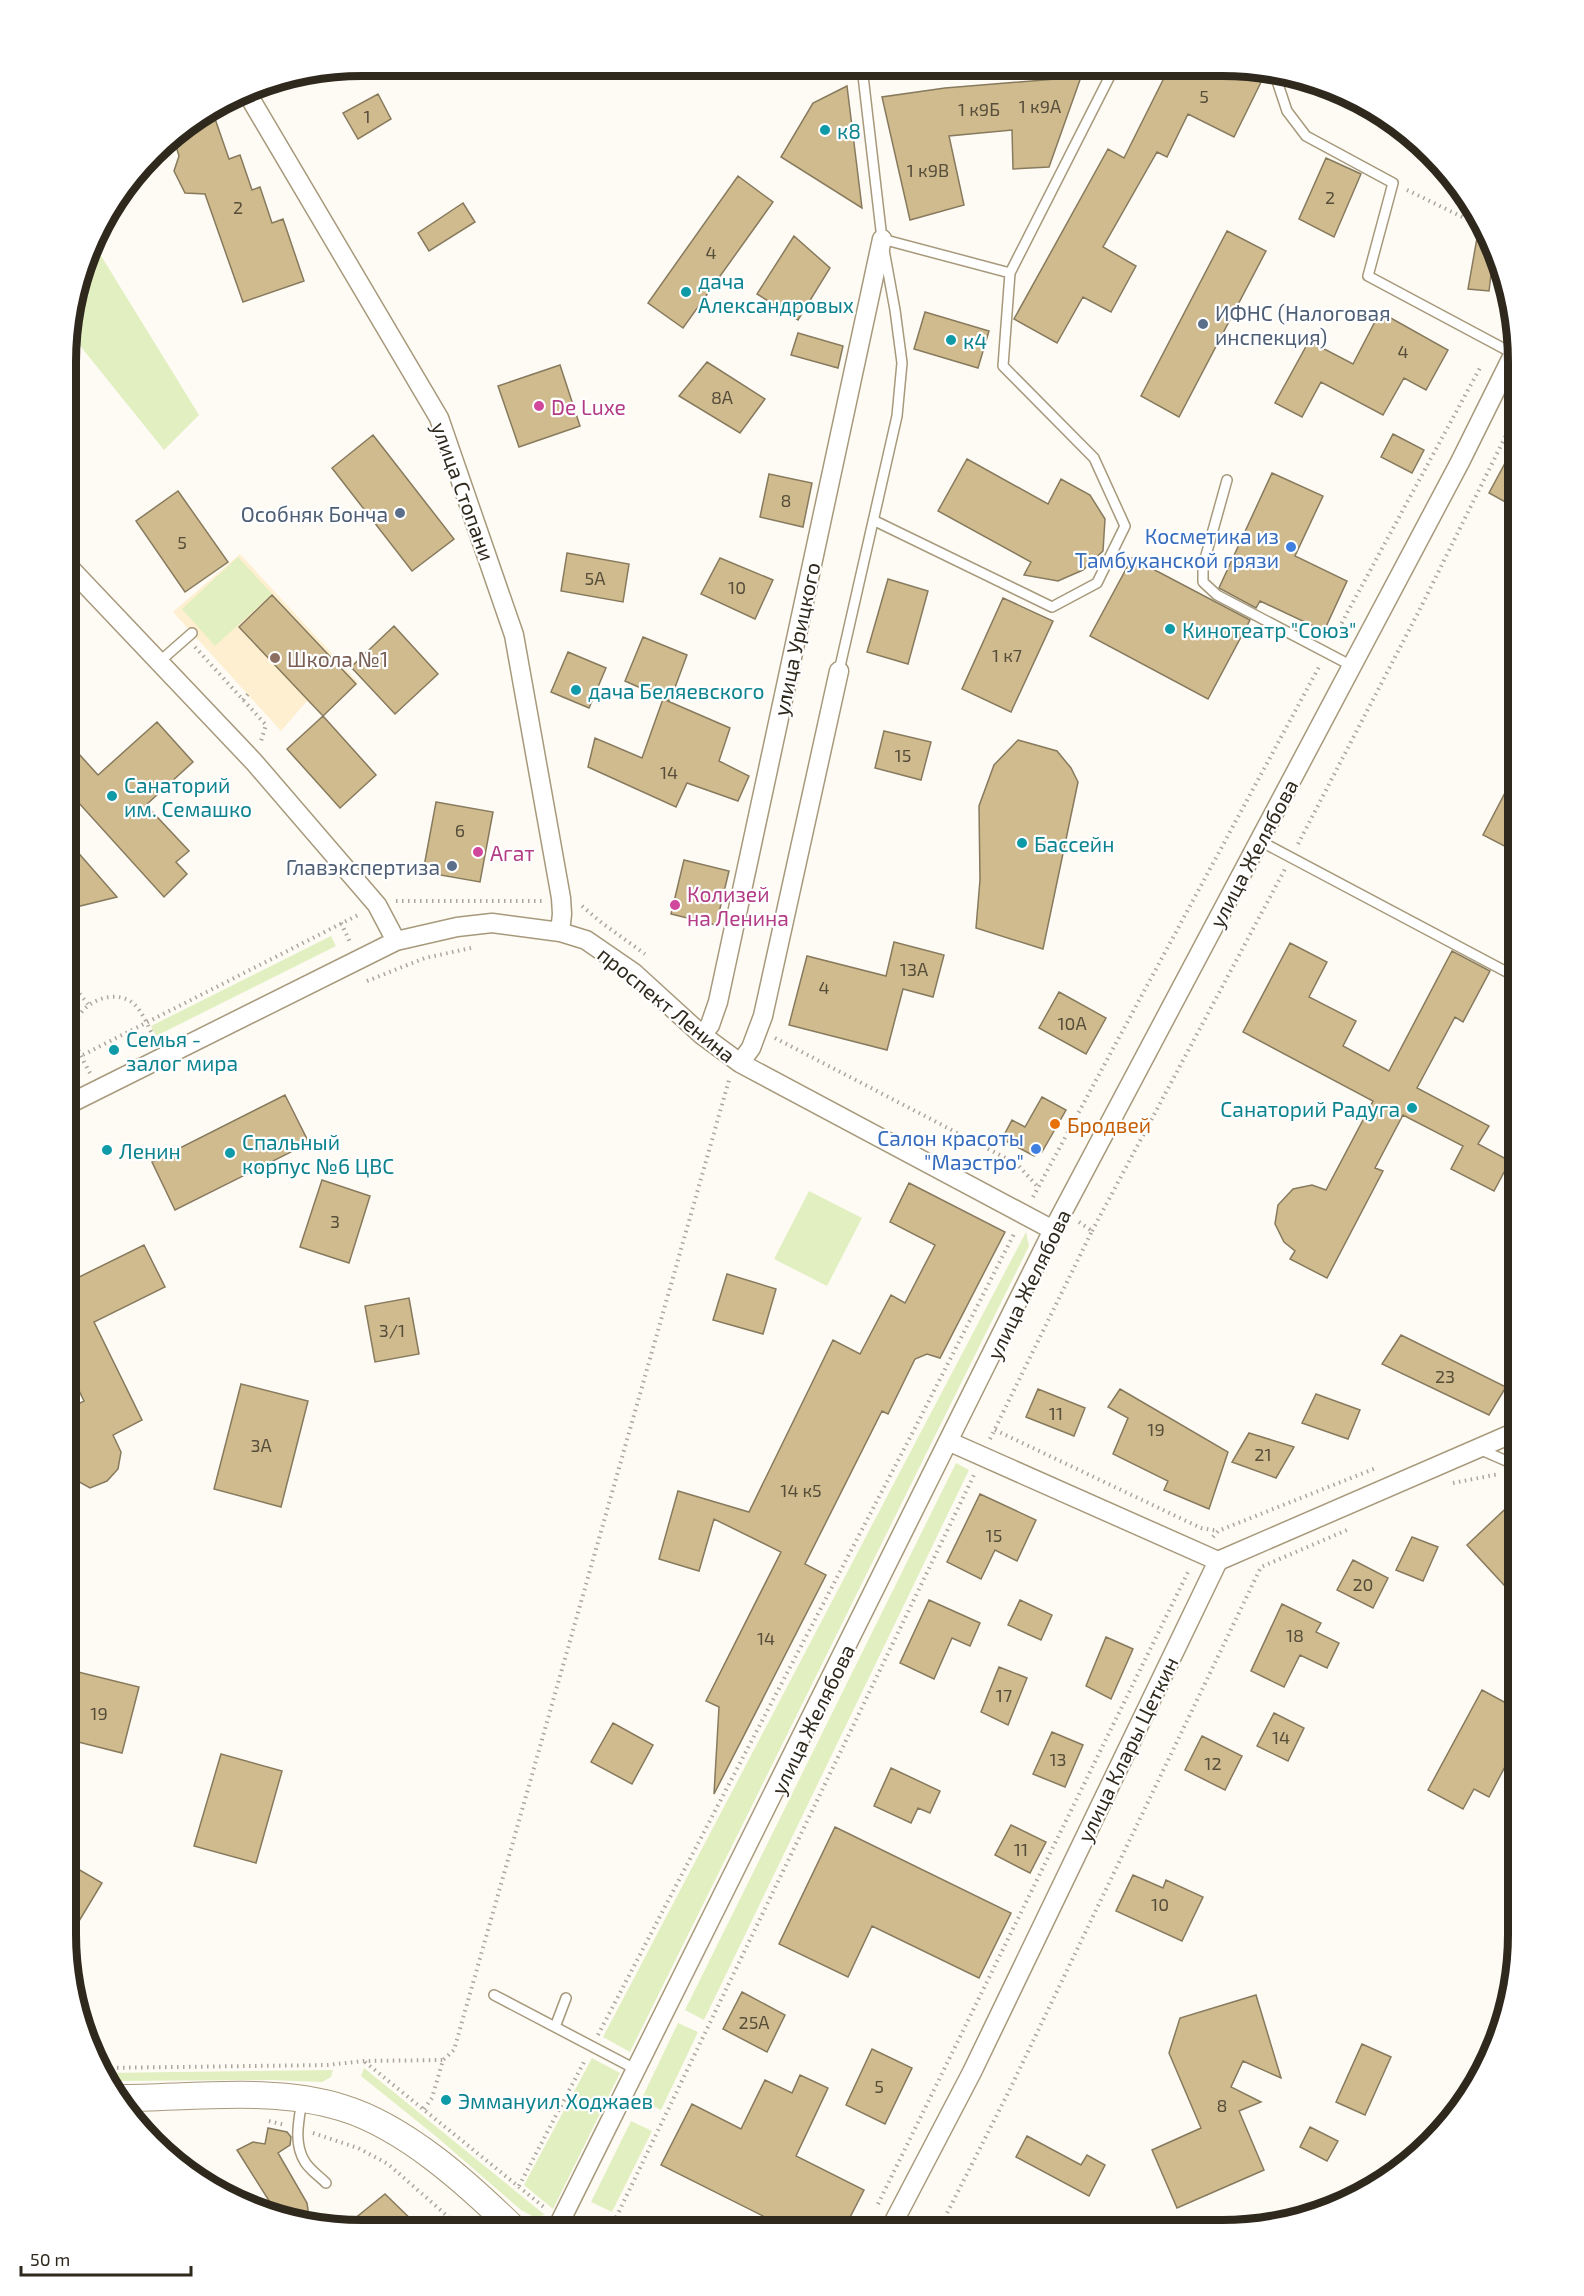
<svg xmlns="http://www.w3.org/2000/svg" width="1584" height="2296" font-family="'Exo 2',sans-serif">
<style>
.built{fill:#feefd0}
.green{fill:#e2efc0}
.building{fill:#d0bb8f;stroke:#877a5d;stroke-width:1.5}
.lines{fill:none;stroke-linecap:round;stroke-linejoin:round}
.lane-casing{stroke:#a7997b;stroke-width:12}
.street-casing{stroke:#a7997b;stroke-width:21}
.secondary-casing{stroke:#a7997b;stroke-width:28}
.path{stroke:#aba69e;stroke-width:4;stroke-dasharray:1.5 4.5;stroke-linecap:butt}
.lane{stroke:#fff;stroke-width:9}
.street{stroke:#fff;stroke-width:18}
.secondary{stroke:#fff;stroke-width:26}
.culture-dot{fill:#0f9aa8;stroke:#fff;stroke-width:2}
.service-dot{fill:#5c6f8a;stroke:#fff;stroke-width:2}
.hotel-dot{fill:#d1479c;stroke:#fff;stroke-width:2}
.shop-dot{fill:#3f7fe0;stroke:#fff;stroke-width:2}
.education-dot{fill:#8d6e63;stroke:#fff;stroke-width:2}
.food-dot{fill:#e8710a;stroke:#fff;stroke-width:2}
.labels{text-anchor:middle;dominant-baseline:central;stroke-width:4.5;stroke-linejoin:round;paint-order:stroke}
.number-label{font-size:18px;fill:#574e3a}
.culture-label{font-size:21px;fill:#0d838f;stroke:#fff;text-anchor:start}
.service-label{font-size:21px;fill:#4e5e75;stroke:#fff;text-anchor:end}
.hotel-label{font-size:21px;fill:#b23c85;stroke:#fff;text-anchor:start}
.street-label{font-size:21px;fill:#2f291d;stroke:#fff}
.shop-label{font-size:21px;fill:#366cbe;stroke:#fff;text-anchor:end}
.education-label{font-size:21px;fill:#785e54;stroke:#fff;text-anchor:start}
.food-label{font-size:21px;fill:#c56008;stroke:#fff;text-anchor:start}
.rim{fill:none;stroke:#2f291d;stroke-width:8}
</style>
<rect width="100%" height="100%" fill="#fefbf5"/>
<path class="built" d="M240,554L358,682L323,716L307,701L281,731L173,612Z"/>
<path class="green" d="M95,246L199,415L164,450L69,332V324Z
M238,557L272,594L215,646L182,609Z
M331,936L336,946L156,1036L151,1026Z
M809,1191L862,1218L827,1286L774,1259Z
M1026,1232L1029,1246L630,2052L603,2037Z
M956,1463L969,1470L704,2020L685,2010Z
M678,2023L698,2032L661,2110L641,2100Z
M592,2058L620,2073L553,2209L524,2185Z
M364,2068L545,2215L534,2217L521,2210L438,2138L361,2076Z
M333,2070L331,2077L322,2082L271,2080L108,2081L102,2073Z
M631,2121L652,2131L612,2212L591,2202Z"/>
<path class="building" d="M1169,68H1181L1202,79L1207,68L1267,70L1234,137L1188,114L1167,157L1157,152L1103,247L1136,266L1111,312L1083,297L1057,343L1014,319L1108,149L1124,158Z
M1081,77L1049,167L1013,169L1012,130L949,136L964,205L910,220L882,97L945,88Z
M847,86L862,208L781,157L813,103Z
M378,94L391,119L358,139L343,113Z
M213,113L229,159L240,155L252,190L260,187L272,223L283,219L304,281L243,302L205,194L185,193L174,171L179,156L173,136Z
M1326,158L1361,174L1334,237L1299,219Z
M738,176L773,202L683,328L648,303Z
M463,203L475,222L429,251L418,233Z
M1227,231L1266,251L1179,417L1141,396Z
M794,236L830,268L798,320L757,294Z
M1477,238L1491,241L1494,250L1489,291L1468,289Z
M925,312L989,331L978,368L914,349Z
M1380,312L1448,350L1426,390L1404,378L1383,415L1321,382L1302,417L1275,403L1309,341L1353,364Z
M798,333L843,346L838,368L791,355Z
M707,362L765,399L740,433L679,396Z
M560,365L580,426L519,447L498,386Z
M1393,434L1424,450L1412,473L1381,457Z
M373,435L454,539L412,571L332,468Z
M1518,439V509L1489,493Z
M967,459L1048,504L1061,479L1090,495L1105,519L1103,551L1083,570L1058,581L1024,575L1031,562L938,511Z
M1272,473L1323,496L1295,556L1347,581L1324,631L1260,601L1256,608L1219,588Z
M769,474L812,483L803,527L760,517Z
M178,491L228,562L185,592L136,521Z
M567,553L629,564L623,602L561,591Z
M720,558L773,580L755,619L701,594Z
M1132,558L1250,620L1208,699L1090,636Z
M888,579L928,591L908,664L867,652Z
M272,595L356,684L323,716L239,627Z
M1003,598L1053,621L1011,712L962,689Z
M394,626L438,674L395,714L351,667Z
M643,637L687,655L670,701L625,681Z
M568,652L606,668L589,708L551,692Z
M663,699L730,728L719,761L749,776L738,801L687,783L676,807L588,767L595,738L642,758Z
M323,716L376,775L340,808L287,749Z
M157,722L193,762L146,805L189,851L176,862L187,874L164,897L68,791V742L98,775Z
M884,731L931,742L921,780L875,768Z
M1018,740L1057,751L1071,768L1078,782L1043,949L976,928L980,880L979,806L994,765Z
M1518,768V853L1483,835Z
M436,802L493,812L480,882L423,872Z
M68,841L117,897L68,909Z
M684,860L729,871L716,925L671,914Z
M894,942L944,955L933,997L903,989L887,1050L789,1025L807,956L886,976Z
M1290,943L1327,962L1309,997L1356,1021L1343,1046L1389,1071L1452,951L1490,971L1463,1022L1455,1017L1417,1088L1489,1126L1478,1144L1510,1161L1494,1191L1451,1169L1463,1146L1403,1115L1375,1168L1383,1171L1327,1278L1290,1259L1295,1251L1284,1242L1275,1224L1278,1205L1293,1189L1312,1185L1326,1190L1373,1101L1243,1032Z
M1059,992L1106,1018L1086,1054L1039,1028Z
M285,1095L309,1143L175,1210L152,1162Z
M1042,1097L1066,1110L1042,1152L1034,1156L1002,1139L1012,1120L1025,1127Z
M322,1180L370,1196L349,1263L300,1247Z
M909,1183L1005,1232L940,1358L927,1354L915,1359L888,1414L882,1411L805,1564L826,1575L714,1794L719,1707L706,1701L781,1552L714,1519L699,1571L659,1559L678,1491L749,1512L833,1340L860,1354L891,1295L905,1303L935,1245L890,1222Z
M144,1245L165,1287L94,1322L142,1420L113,1435L121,1452L118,1469L107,1481L90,1488L74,1479L67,1465V1410L84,1401L67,1366V1283Z
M727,1274L776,1289L763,1334L713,1320Z
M409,1298L419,1354L375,1362L365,1306Z
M1401,1335L1506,1387L1489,1415L1382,1364Z
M241,1384L308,1401L281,1507L214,1489Z
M1038,1389L1085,1408L1074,1436L1026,1417Z
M1120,1389L1228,1452L1209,1509L1164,1490L1168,1481L1113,1454L1128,1418L1108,1407Z
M1316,1394L1360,1410L1348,1439L1302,1423Z
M1249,1433L1294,1447L1276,1478L1232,1462Z
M980,1494L1036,1520L1017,1561L995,1550L981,1579L947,1562Z
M1518,1497V1536L1517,1599L1467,1545Z
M1412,1537L1438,1547L1423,1581L1396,1570Z
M1353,1560L1388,1578L1373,1608L1337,1590Z
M929,1600L980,1623L970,1646L952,1638L934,1679L900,1663Z
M1020,1600L1052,1615L1041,1640L1008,1625Z
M1282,1604L1321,1623L1316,1632L1339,1643L1327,1668L1300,1655L1284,1687L1251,1671Z
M1106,1637L1133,1649L1111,1699L1086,1686Z
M999,1667L1027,1678L1008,1725L981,1712Z
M66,1669L139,1687L122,1753L66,1739Z
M1482,1690L1517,1709V1744L1489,1797L1474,1789L1463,1809L1428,1790Z
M1274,1713L1304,1728L1288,1761L1257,1746Z
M613,1723L653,1745L632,1784L591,1762Z
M1052,1732L1083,1745L1065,1787L1033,1774Z
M1202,1736L1242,1756L1225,1790L1185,1770Z
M221,1754L282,1771L256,1863L194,1846Z
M891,1768L940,1791L930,1813L918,1808L911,1823L874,1806Z
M1011,1825L1046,1842L1030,1873L995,1855Z
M835,1827L1011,1913L979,1978L872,1926L848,1977L779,1944Z
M66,1862L102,1883L67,1941L66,1933Z
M1133,1875L1163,1888L1166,1880L1203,1897L1182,1941L1116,1911Z
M742,1992L785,2015L767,2052L723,2029Z
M1256,1995L1281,2078L1243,2061L1231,2087L1261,2102L1239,2111L1264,2170L1177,2208L1152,2150L1201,2128L1169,2053L1180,2018Z
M1362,2044L1391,2057L1365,2115L1336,2102Z
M872,2049L912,2068L885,2124L846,2105Z
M800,2075L828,2088L796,2156L864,2190L844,2229H789L661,2165L692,2104L741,2129L765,2080L792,2093Z
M1310,2127L1338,2141L1327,2161L1300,2147Z
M268,2128L287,2132L291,2137L290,2145L278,2153L307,2203L310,2224L278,2215L237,2150L253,2142L265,2144Z
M1027,2136L1081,2165L1087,2155L1105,2165L1089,2196L1016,2157Z
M385,2194L420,2228H343Z"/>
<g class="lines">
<g class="lane-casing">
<path id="lane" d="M1274,72L1287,111L1306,136L1393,183L1368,276L1514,354
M882,239L1010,273L1114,68
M1227,480L1203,566V582L1217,595L1352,666
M875,521L1052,607L1097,583L1125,526L1094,458L1003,366L1010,273
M159,662L192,633
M839,671L897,416L902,363L895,310L882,239L862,67
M1260,841L1518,978
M1479,1449L1518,1466
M494,1995L637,2070
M555,2027L566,1998
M302,2100C299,2120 293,2143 305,2162C310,2170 319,2176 326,2183"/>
</g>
<g class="street-casing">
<path id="street" d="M247,93L439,418L514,635L561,898L562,914L560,932
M68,566L254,762L377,905L396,941
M702,1035L710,1025L718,1002L882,239
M740,1063L751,1048L763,1016L839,671
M67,1105L396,941L457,927L492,923L560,932L586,940L634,973L702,1035L740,1063L1053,1230
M950,1442L1218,1561
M557,2228L1053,1230L1460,462L1516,349
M890,2229L972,2072L1218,1561L1518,1431"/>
</g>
<g class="secondary-casing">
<path id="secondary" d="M119,2098C190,2098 275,2086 343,2108C405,2127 467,2183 513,2228"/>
</g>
<path class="path" d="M1407,190L1485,228
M1333,639L1481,366
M195,647L266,725L261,741
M243,700L248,694
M1298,844L1421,607L1518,411
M396,901H542
M582,906L602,923L645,954
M341,923L350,942
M68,980L88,1004
M367,981L425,958L471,948
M775,1038L1017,1164L1038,1187
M67,1063L360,914
M90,1073C83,1060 73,1044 74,1029C77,1004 112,987 133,1003C143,1012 149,1028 155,1040
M1033,1197L1320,665
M1092,1231L1285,869
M995,1430L1201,1528L1218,1531
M990,1439L1092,1231L1079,1222
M1453,1483L1499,1474
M1213,1537L1218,1531L1376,1468
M598,2035L915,1428L1015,1232
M365,2062L545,2208
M99,2068L327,2065L364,2061L443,2060
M424,2109L432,2098L443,2060L454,2050L729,1080
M269,2121L285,2125
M313,2133L358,2148L388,2164L461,2228
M519,2186L585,2060
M878,2204L1189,1570
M611,2228L974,1475
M865,2229L870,2219
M939,2229L1009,2091L1261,1567L1347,1530"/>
<use href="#lane" class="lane"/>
<use href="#street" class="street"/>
<use href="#secondary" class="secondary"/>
</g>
<g class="culture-dot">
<circle cx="825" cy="130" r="6"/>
<circle cx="686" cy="292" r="6"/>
<circle cx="951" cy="340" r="6"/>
<circle cx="1170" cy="629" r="6"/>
<circle cx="576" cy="690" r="6"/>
<circle cx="112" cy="796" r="6"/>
<circle cx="1022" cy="843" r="6"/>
<circle cx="114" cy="1050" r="6"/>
<circle cx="1412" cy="1108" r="6"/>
<circle cx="107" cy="1150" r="6"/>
<circle cx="230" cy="1153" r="6"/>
<circle cx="446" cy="2100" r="6"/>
</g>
<g class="service-dot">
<circle cx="1203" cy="324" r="6"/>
<circle cx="400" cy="513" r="6"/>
<circle cx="452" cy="866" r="6"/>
</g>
<g class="hotel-dot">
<circle cx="539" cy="406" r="6"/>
<circle cx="478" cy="852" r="6"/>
<circle cx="675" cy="905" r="6"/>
</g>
<g class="shop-dot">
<circle cx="1291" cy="547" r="6"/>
<circle cx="1036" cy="1149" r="6"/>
</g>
<circle class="education-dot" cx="275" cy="658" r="6"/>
<circle class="food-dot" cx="1055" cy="1124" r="6"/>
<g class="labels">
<g class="number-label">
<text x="1204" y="96">5</text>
<text x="1040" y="106">1 к9А</text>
<text x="979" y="109">1 к9Б</text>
<text x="367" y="116">1</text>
<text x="928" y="170">1 к9В</text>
<text x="1330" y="197">2</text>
<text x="238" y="207">2</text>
<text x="711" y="252">4</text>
<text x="1403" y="351">4</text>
<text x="722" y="397">8А</text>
<text x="786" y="500">8</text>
<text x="182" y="542">5</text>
<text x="595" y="578">5А</text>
<text x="737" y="587">10</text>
<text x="1007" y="655">1 к7</text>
<text x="903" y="755">15</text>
<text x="669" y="772">14</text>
<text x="460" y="830">6</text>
<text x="914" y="969">13А</text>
<text x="824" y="987">4</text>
<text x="1072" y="1023">10А</text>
<text x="335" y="1221">3</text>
<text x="392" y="1330">3/1</text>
<text x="1445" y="1376">23</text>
<text x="1056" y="1413">11</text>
<text x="1156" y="1429">19</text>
<text x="261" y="1445">3А</text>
<text x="1263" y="1454">21</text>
<text x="801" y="1490">14 к5</text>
<text x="994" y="1535">15</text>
<text x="1363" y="1584">20</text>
<text x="1295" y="1635">18</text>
<text x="766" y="1638">14</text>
<text x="1004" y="1695">17</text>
<text x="99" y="1713">19</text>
<text x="1281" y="1737">14</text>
<text x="1058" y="1759">13</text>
<text x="1213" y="1763">12</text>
<text x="1021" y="1849">11</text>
<text x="1160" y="1904">10</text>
<text x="754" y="2022">25А</text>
<text x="879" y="2086">5</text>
<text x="1222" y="2105">8</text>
</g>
<g class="culture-label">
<text x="837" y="130">к8</text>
<text x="698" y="280">дача<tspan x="698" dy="24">Александровых</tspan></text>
<text x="963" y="340">к4</text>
<text x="1182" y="629">Кинотеатр "Союз"</text>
<text x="588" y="690">дача Беляевского</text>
<text x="124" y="784">Санаторий<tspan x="124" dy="24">им. Семашко</tspan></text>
<text x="1034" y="843">Бассейн</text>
<text x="126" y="1038">Семья -<tspan x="126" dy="24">залог мира</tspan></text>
<text x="1400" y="1108" text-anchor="end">Cанаторий Радуга</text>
<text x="242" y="1141">Спальный<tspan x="242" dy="24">корпус №6 ЦВС</tspan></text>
<text x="119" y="1150">Ленин</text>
<text x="458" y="2100">Эммануил Ходжаев</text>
</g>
<g class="service-label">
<text x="1215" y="312" text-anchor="start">ИФНС (Налоговая<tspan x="1215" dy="24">инспекция)</tspan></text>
<text x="388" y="513">Особняк Бонча</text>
<text x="440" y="866">Главэкспертиза</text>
</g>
<g class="hotel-label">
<text x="551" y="406">De Luxe</text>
<text x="490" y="852">Агат</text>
<text x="687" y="893">Колизей<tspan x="687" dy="24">на Ленина</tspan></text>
</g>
<g class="street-label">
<text transform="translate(464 491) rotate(70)">улица Стопани</text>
<text transform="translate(796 639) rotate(-78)">улица Урицкого</text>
<text transform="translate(1253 853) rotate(-62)">улица Желябова</text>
<text transform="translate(667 1004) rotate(39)">проспект Ленина</text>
<text transform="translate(1028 1284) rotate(-64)">улица Желябова</text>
<text transform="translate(812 1719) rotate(-64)">улица Желябова</text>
<text transform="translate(1127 1749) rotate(-64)">улица Клары Цеткин</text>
</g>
<g class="shop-label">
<text x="1279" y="535">Косметика из<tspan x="1279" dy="24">Тамбуканской грязи</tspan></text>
<text x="1024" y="1137">Салон красоты<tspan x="1024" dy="24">"Маэстро"</tspan></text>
</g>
<g class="education-label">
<text x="287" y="658">Школа №1</text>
</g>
<g class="food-label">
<text x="1067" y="1124">Бродвей</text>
</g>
</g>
<path d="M0 0H1584V2296H0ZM362 76H1222A286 286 0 0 1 1508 362V1934A286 286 0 0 1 1222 2220H362A286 286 0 0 1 76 1934V362A286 286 0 0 1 362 76Z" fill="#fff" fill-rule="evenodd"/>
<path class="rim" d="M362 76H1222A286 286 0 0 1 1508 362V1934A286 286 0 0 1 1222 2220H362A286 286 0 0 1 76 1934V362A286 286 0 0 1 362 76Z"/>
<path d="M21 2266v9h170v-9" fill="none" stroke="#2f291d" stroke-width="3"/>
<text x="30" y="2266" font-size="18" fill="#2f291d" stroke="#ffffff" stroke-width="4.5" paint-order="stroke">50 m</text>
</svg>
